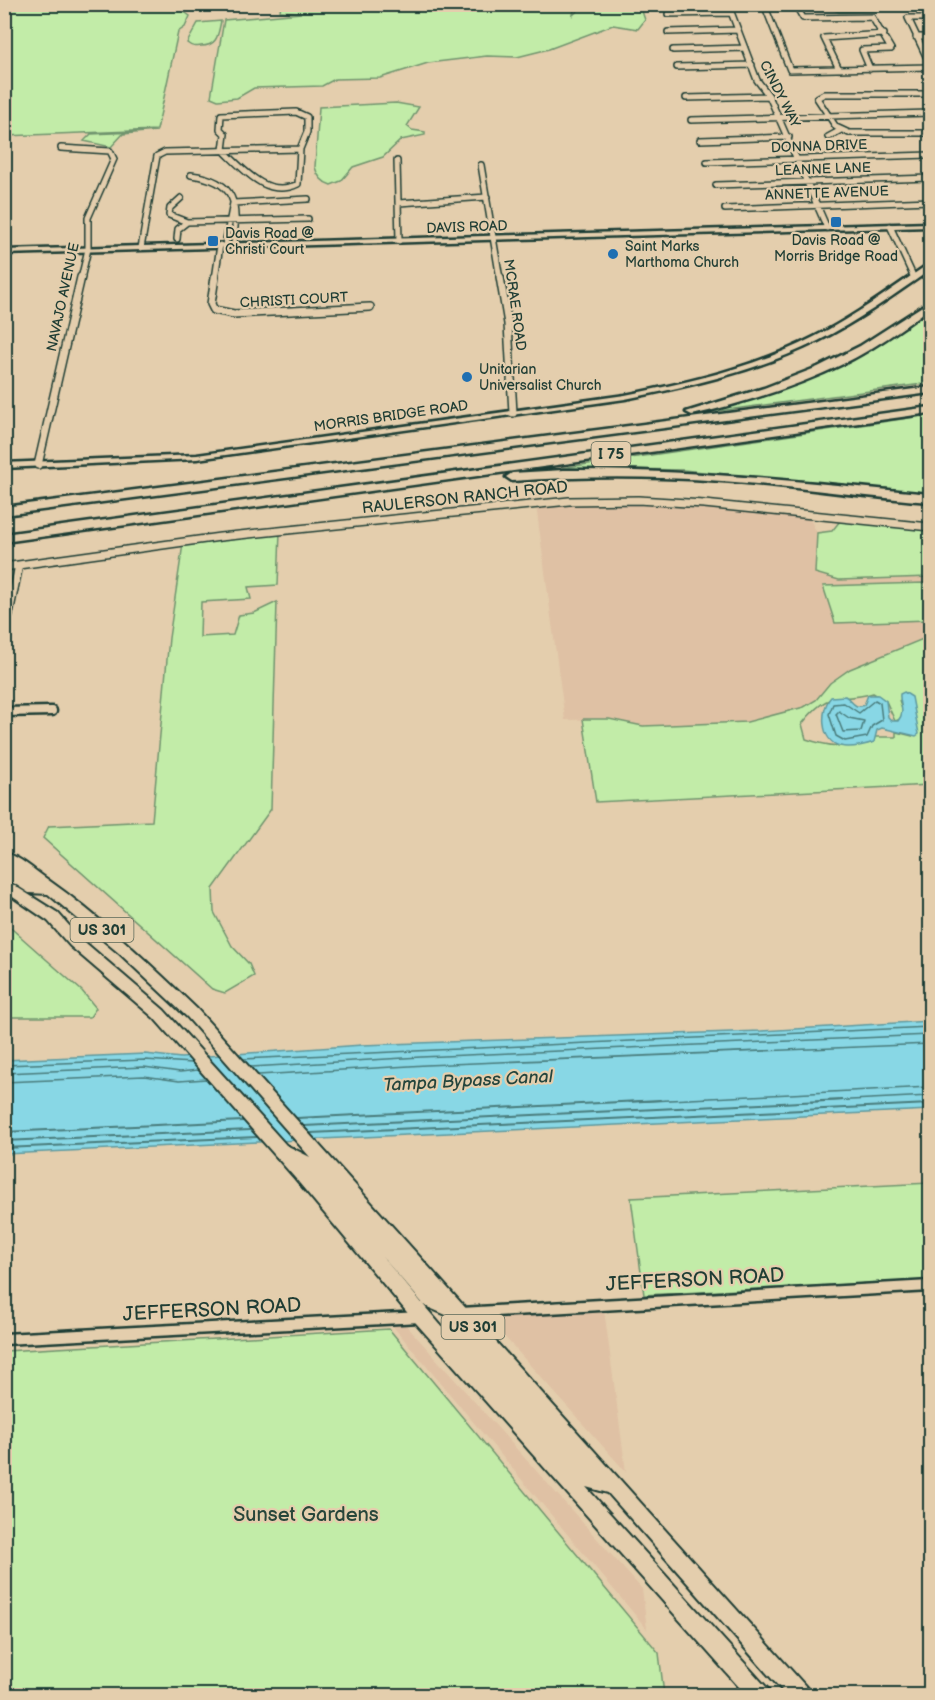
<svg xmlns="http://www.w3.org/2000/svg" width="935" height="1700" font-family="'Balsamiq Sans',sans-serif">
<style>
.built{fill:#dfc1a4}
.green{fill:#c2eca8;stroke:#70946e;stroke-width:1.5;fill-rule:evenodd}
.water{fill:#88d7e5;stroke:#5e999e;stroke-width:1.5}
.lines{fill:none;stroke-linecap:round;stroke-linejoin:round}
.shore-far1{stroke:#497b7b;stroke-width:1.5}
.shore{stroke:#497b7b;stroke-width:2}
.minor-far3-casing{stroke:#1f3d34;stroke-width:8}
.minor-far2-casing{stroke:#1f3d34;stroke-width:10}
.minor-far1-casing{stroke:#1f3d34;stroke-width:13}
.minor-casing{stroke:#1f3d34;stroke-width:15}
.tertiary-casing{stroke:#1f3d34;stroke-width:5}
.primary-casing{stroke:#1f3d34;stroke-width:4}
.motorway-casing{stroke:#1f3d34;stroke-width:5}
.minor-far3{stroke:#e4cead;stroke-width:5}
.minor-far2{stroke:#e4cead;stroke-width:7}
.minor-far1{stroke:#e4cead;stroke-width:8}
.minor{stroke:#e4cead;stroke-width:10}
.tertiary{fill:#e4cead;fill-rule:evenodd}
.primary{fill:#e4cead;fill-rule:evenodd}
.motorway{fill:#e4cead;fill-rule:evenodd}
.poi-dot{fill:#1f6fb2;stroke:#e4cead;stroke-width:2}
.labels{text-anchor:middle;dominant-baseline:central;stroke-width:4.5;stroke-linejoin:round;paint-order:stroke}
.far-street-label{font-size:14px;fill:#1f3d34;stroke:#e4cead}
.far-poi-label{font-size:14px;fill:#1f3d34;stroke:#e4cead;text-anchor:start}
.shield{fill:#e4cead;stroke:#5a6858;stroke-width:1.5}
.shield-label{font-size:15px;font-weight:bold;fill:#1f3d34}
.street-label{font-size:16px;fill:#1f3d34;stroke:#e4cead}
.water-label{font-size:18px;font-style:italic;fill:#24453d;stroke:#e4cead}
.near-street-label{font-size:20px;fill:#1f3d34;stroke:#e4cead}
.near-park-label{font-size:20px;fill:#27463a;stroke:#e4cead}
</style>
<rect width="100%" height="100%" fill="#e4cead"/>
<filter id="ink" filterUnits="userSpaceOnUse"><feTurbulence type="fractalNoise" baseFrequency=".0167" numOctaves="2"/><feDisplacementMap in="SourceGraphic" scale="12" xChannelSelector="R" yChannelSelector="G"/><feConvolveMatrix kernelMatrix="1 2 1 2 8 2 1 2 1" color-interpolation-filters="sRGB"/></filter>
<g filter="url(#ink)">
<path class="built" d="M615,502L712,507L730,511L810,519L817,533L815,573L839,580L930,577V636L850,669L830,683L816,700L804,707L747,722L643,726L609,719L565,720L536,505Z
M604,1310L626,1472L486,1316Z
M404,1323L642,1589L647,1629L391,1324Z"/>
<path class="green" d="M15,5H184L183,11L190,16L185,27L178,32L157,130L5,136V6Z
M640,5L645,20L638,29L613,25L549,49L517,57L487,56L428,63L380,78L335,79L322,86L254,88L237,98L218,100L211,97L224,20L301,13L280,11L281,5H575L573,15L584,5Z
M822,5H889L891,10L839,12Z
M221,21C218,34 218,46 201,46C195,47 192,47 187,43L198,23Z
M396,103L419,107L407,126L412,130L425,132V135L401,140L383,157L353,167L341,181L331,185C321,182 317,176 315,167L319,107Z
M157,131L123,134L111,147L84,141L91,134Z
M930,309V383L696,414C787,392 853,360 930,309Z
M930,415V494L683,470L561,468Z
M840,521L930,530V577L839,580L815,573L817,533L832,531Z
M280,532L278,585L248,587L251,599L201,602L200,637L233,635L239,615L254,613L277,602L271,809L213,889L214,912L232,946L249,964L254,976L225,993L212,989L43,838L49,826L152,821L169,638L183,544Z
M924,583L930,600V620L835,623L823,586Z
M930,636V785L596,802L583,719H609L643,726L747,722L804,707L816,700L830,683L850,669ZM873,693L886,701L895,721C906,719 902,708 899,700L912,736L896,732V737H875L871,743C847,748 829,747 806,739L802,724C832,686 837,704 873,693Z
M4,922L82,991L96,1008L90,1017H5Z
M930,1183V1280L644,1295L631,1198Z
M389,1329L659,1653L664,1695H5V1351Z"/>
<path class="water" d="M904,692L912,697L919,734L916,736L882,728L877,730L874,742C865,745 850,749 840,746C820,741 820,709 831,697L845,696C852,700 854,710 864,705L868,695H878L886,701L888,717L892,721H898C906,711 899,705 900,694Z
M930,1021V1110L5,1154L4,1060L145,1054L181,1058L362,1045L761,1031Z"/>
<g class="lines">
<path class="shore-far1" d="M875,700L880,703L882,720L872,726L867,737L845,741L836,736L829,714L833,704L844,703L859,713Z
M839,711L849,718L864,721L861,731L843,732L836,714Z
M244,1059L930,1027
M4,1065L145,1060L192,1063
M251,1067L421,1057L930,1035
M4,1073L144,1067L180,1072L198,1070
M258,1075L426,1065L930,1044
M4,1082L144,1076L179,1081L206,1079
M629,1102L930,1087
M811,1102L930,1096"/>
<path class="shore" d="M297,1118L660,1100
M304,1126L842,1100
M4,1132L243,1121
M311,1133L930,1104
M4,1141L250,1130
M4,1148L257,1137"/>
<g class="minor-far3-casing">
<path id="minor-far3" d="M728,4L757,80L769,96L827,228
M764,4L790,70L930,67
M795,4L803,18L872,17L891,49L862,50L870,69
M668,14L730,13
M668,32L738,30
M916,37H930
M673,50L745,48
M926,56L908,18H930
M677,67L752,65
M839,69L824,38L884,34
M930,94H824L817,98L836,127L849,133H930
M686,98L769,96
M296,112L307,117V132L300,149L298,184C267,199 244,170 223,150L225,134L220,129L221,115Z
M691,120L930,113
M828,137L841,130
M700,140L789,137
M61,148L110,151L114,159L88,218V249L81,279
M397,161L399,241
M707,162L930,155
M481,165L500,279
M191,175C238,181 237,204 234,245
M716,185L930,178
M181,198L170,208L169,215L187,222
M233,203L308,199
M399,203L487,197
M725,209L930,201
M890,226L914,278
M177,239L178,229L187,222L308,219
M225,245L233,203
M141,248L157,156L165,152L300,149
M215,279L220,245"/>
</g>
<g class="minor-far2-casing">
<path id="minor-far2" d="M215,277L211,304L214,310L234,314L370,307
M500,277L508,324L513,413
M38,465L81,277
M4,567L220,537L569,501L638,500L704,504L930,527
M4,638L19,565"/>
</g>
<g class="minor-far1-casing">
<path id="minor-far1" d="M4,712L52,711"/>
</g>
<g class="minor-casing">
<path id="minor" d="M461,1313L930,1286
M4,1339L420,1317"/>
</g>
<g class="tertiary-casing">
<path id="tertiary" d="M930,223V227L4,254V250Z
M927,265H930V270C894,295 858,321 818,341C757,371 691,386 625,399L197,459L4,468V463L197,455L625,395C690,382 755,367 814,337C854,317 890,290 927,265Z"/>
</g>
<g class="primary-casing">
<path id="primary" d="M4,852C20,857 34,870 47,879C101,917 149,963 197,1009L808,1689L811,1696H787L608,1493L586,1487L768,1689L771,1696H747L416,1323L295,1178L154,1018L70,946L48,921L4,891V879L58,913L80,938L164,1010L286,1145L310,1157L187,1017L120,954L48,894L29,893L4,877V865L7,866L4,864ZM379,1253L425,1306L453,1318L462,1328L444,1329Z"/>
</g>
<g class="motorway-casing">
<path id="motorway" d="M930,301V308C903,328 875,348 845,363C796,387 744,403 692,415L686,412L764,388L818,367L860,346Z
M930,387V393L4,515V507Z
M930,407V413L4,542V534Z
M564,470C687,469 808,482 930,494V502C861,497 791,486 722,481C652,476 582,476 512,481L506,477L512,473Z"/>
</g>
<use href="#minor-far3" class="minor-far3"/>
<use href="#minor-far2" class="minor-far2"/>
<use href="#minor-far1" class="minor-far1"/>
<use href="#minor" class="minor"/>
<use href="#tertiary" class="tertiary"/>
<use href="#primary" class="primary"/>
<use href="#motorway" class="motorway"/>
</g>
</g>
<g class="poi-dot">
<rect x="830" y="216" width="12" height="12" rx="3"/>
<rect x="207" y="235" width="12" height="12" rx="3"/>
<circle cx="613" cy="254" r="6"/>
<circle cx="467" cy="377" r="6"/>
</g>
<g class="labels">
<g class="far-street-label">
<text transform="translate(780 94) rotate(63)">CINDY WAY</text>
<text transform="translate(819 146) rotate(-2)">DONNA DRIVE</text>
<text transform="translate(823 169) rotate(-2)">LEANNE LANE</text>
<text transform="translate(827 193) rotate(-2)">ANNETTE AVENUE</text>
<text transform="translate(467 227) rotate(-2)">DAVIS ROAD</text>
<text transform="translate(63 297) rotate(-78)">NAVAJO AVENUE</text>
<text transform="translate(294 300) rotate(-3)">CHRISTI COURT</text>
<text transform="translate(515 305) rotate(82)">MCRAE ROAD</text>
<text transform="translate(391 416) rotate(-8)">MORRIS BRIDGE ROAD</text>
</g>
<g class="far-poi-label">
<text x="225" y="233">Davis Road @<tspan x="225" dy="16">Christi Court</tspan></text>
<text x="836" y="240" text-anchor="middle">Davis Road @<tspan x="836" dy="16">Morris Bridge Road</tspan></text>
<text x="625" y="246">Saint Marks<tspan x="625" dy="16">Marthoma Church</tspan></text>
<text x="479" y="369">Unitarian<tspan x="479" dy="16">Universalist Church</tspan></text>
</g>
<g class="shield">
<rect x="591.5" y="442" width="39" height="24" rx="4.5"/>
<rect x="70.5" y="918" width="63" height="24" rx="4.5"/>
<rect x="441.5" y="1315" width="63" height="24" rx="4.5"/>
</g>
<g class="shield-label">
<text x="611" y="454">I 75</text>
<text x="102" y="930">US 301</text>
<text x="473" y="1327">US 301</text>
</g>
<g class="street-label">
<text transform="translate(465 498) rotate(-6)">RAULERSON RANCH ROAD</text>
</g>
<g class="water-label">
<text transform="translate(468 1081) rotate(-3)">Tampa Bypass Canal</text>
</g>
<g class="near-street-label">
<text transform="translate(695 1280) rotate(-3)">JEFFERSON ROAD</text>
<text transform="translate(212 1310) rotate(-3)">JEFFERSON ROAD</text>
</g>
<g class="near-park-label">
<text x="306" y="1515">Sunset Gardens</text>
</g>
</g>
<rect width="935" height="1700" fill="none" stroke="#e4cead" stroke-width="24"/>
<rect x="12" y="12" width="911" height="1676" fill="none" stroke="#1f3d34" stroke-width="2" filter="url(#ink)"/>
</svg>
